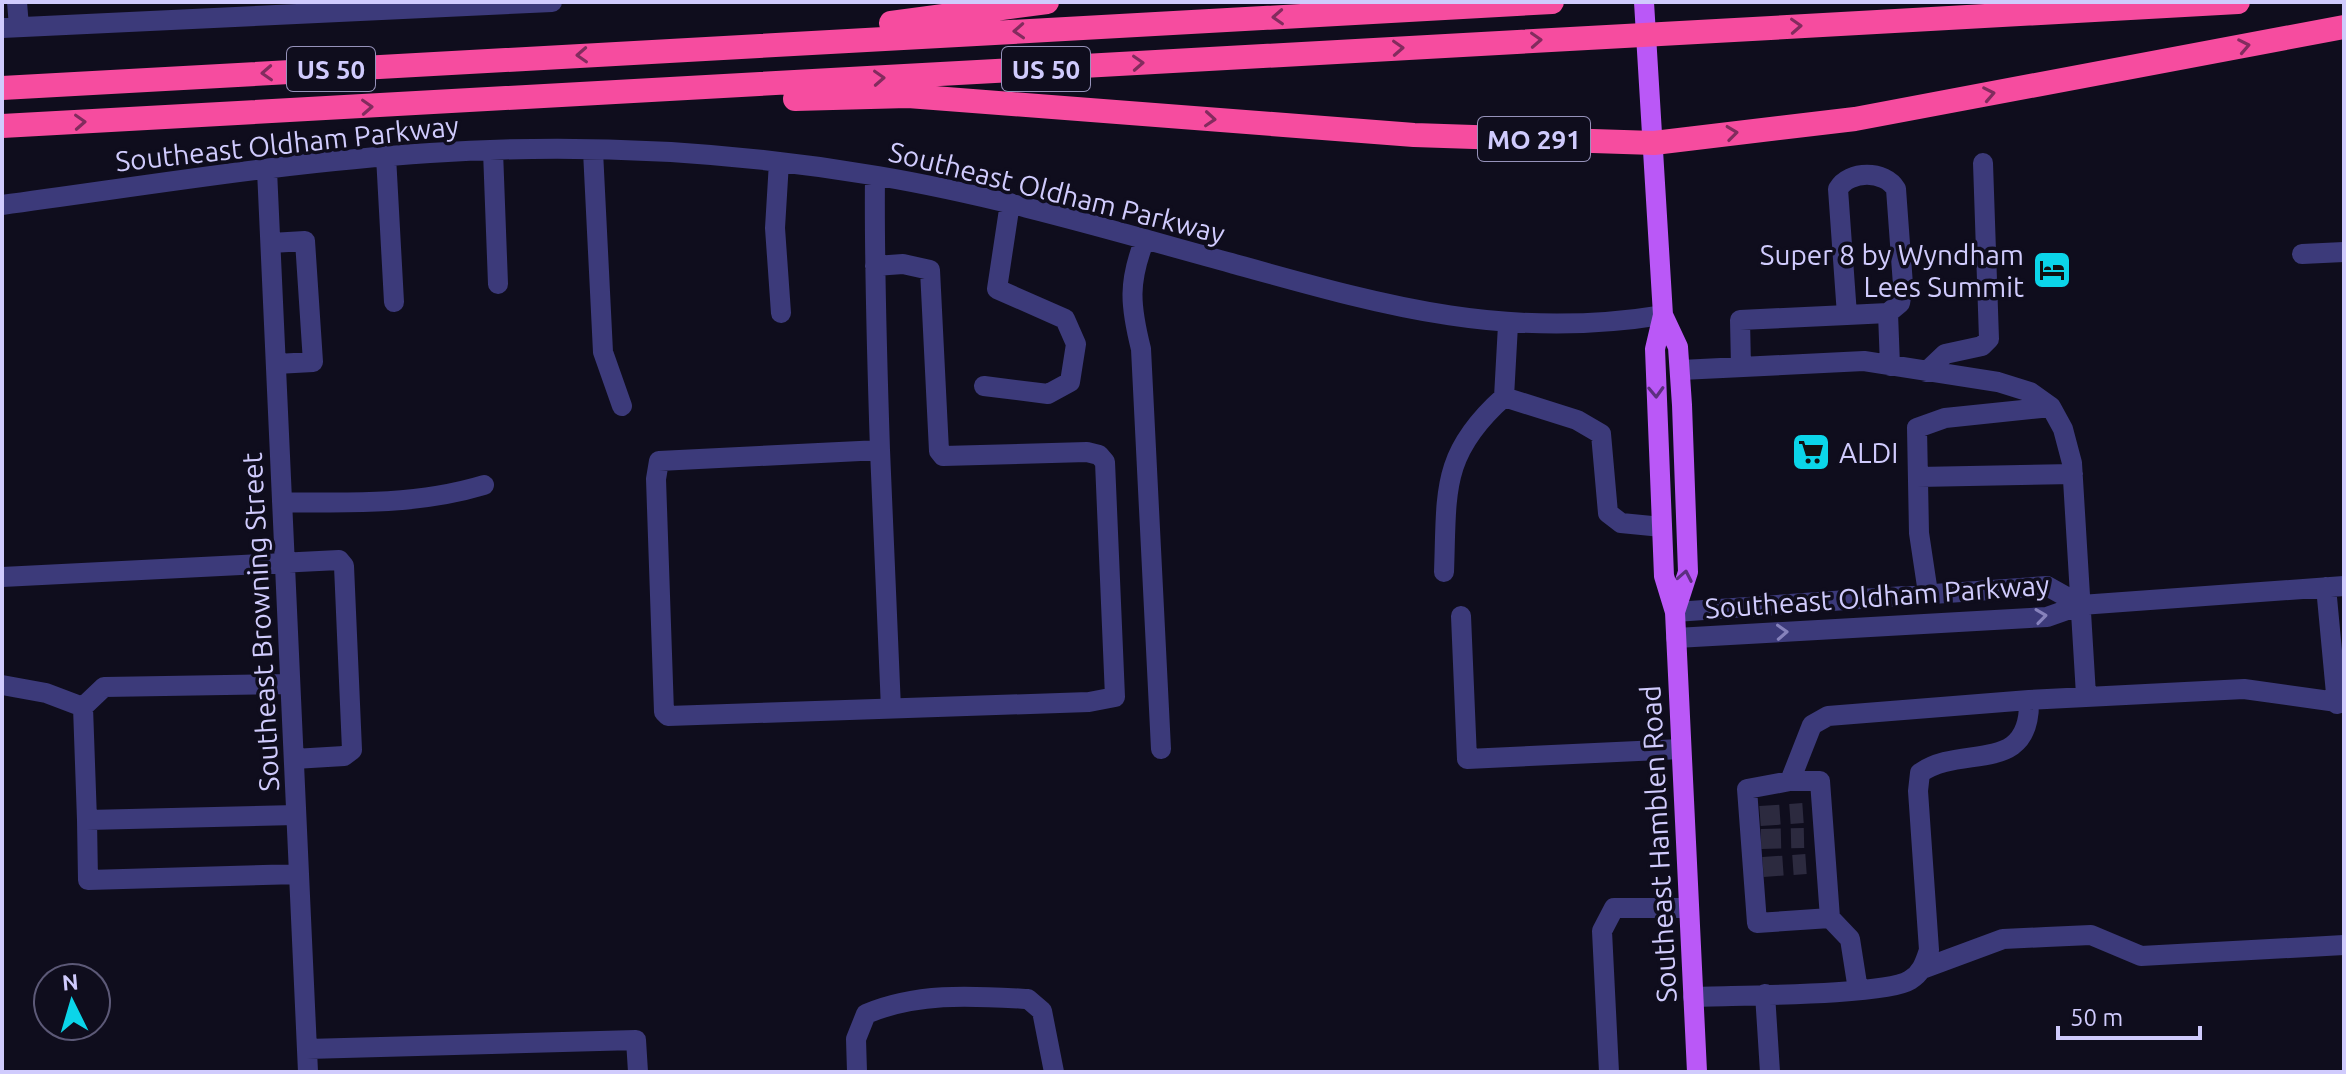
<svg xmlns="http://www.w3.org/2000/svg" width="2346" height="1074" font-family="Ubuntu,sans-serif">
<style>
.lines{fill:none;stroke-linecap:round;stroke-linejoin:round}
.minor-tunnel{stroke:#2c2a3f;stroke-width:20;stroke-dasharray:20 10;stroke-linecap:butt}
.minor{stroke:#3c3a7a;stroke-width:20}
.major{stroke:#ba58f7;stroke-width:20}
.highway{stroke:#f64c9f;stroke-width:24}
.oneway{stroke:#822c5e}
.oneway2{stroke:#5c2f7f}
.oneway3{stroke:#8682bc}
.labels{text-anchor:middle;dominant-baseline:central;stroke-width:7;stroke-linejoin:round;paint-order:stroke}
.shield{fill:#0f0d1d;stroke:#9692ba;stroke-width:2}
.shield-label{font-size:26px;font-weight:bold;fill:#d0cbfd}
.street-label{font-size:28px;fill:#d0cbfd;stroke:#0f0d1d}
.poi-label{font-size:28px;fill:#d0cbfd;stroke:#0f0d1d;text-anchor:end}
</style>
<rect width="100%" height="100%" fill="#0f0d1d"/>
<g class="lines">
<path class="minor-tunnel" d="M1760,816L1803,813
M1761,839L1804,838
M1763,867L1806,864"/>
<path class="minor" d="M17,2L19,27
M2,28L552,2
M493,151L498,284
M593,151L603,352L622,406
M386,156L394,302
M779,162L775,228L781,313
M267,170L308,1072
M2,205C144,186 287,162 430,153C579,143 731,151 878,176C997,196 1114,231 1231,263C1382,305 1504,341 1663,315
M1145,239C1128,282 1130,305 1141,349L1161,749
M271,243L305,241L313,362L276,364
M2302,254L2344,252
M875,266L903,264L930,270L939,451L943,456L1087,452L1099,455L1105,462L1115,697L1089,702L668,716L664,712L656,479L659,461L880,450C877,359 874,267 875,176
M1847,315L1888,313
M1508,325L1504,397L1577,420L1601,434L1608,513L1621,523L1662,527
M1741,367L1740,320L1847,315L1838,189C1849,170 1885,170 1896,189L1903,285L1900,303L1888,313L1890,366
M1681,370L1864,361L1998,382L2030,392L2051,407L2063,429L2072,463L2086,695
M1926,372L1945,354L1982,346L1989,339L1983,163
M984,386L1048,394L1070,382L1076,344L1065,319L997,289L1010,203
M880,450L891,709
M1918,477L2073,474
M282,502C350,503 418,505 484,485
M1444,572C1447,492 1440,454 1504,397
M2,577L339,560L344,566L352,750L344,756L294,759
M2326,587L2337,704
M1928,593L1919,533L1917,428L1945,418L2051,407
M1675,612L2047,586L2081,605
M1461,616L1467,759L1681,749
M1676,638L2047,617L2081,605L2344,586
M2,685L46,693L83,707L87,820
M83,707L104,687L290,684
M1790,781H1820L1830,918
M296,815L87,820L88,880L299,874
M1922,969L2003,939L2046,937L2091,935L2141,956L2344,945
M1858,990L1850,939L1830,918L1757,923L1747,789L1790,781L1812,725L1828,716L2029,700
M1765,994L1770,1072
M1693,997C1732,995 1885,996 1910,980C1922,973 1925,962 1929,950L1918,791L1920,773C1962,743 2031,777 2029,700L2244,689L2344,703
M307,1049L636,1040L638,1072
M857,1072L856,1039L866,1014C918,992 973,996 1028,999L1042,1011L1054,1072
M1609,1072L1602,931L1614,908H1689"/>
<path class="major" d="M1644,2L1663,315L1655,349L1664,576L1675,612L1688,572L1682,405L1678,347L1663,315
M1675,612L1697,1072"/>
<path class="highway" d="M891,23L1047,2
M2,88L1552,2
M795,99L908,96L1414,135L1654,143L1855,119L2344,27
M2,126L2238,2"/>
</g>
<defs><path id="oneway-chevron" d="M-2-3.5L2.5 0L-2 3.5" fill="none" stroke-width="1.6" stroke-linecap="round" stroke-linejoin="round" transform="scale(2)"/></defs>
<g class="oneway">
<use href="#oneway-chevron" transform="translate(1278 17) rotate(177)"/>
<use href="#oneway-chevron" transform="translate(1796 26) rotate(-3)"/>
<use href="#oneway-chevron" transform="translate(1019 31) rotate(177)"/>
<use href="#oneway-chevron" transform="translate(1536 40) rotate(-3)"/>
<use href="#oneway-chevron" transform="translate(2244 46) rotate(-11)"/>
<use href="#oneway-chevron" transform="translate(1398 48) rotate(-3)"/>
<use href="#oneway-chevron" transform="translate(582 55) rotate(177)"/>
<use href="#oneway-chevron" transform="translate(1138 63) rotate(-3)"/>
<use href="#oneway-chevron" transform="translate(267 73) rotate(177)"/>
<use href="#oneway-chevron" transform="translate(879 78) rotate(-3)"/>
<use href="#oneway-chevron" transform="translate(1989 94) rotate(-11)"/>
<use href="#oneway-chevron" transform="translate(367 107) rotate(-3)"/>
<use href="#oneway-chevron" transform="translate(1210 119) rotate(4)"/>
<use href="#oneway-chevron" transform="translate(80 122) rotate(-3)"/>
<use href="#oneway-chevron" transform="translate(1732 133) rotate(-7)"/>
</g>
<g class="oneway2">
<use href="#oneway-chevron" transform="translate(1656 392) rotate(88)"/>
<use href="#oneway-chevron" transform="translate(1685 576) rotate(-79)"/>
</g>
<g class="oneway3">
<use href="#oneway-chevron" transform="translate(2041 616) rotate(-8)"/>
<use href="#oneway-chevron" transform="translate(1782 632) rotate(-3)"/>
</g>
<defs>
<g id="hotel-square" transform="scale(2)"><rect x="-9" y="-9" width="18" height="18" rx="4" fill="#0bd5e9" stroke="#0f0d1d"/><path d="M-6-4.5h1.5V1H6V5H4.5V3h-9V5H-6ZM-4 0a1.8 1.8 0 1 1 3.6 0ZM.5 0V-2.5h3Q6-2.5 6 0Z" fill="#111"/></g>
<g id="supermarket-square" transform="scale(2)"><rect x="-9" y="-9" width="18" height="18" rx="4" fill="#0bd5e9" stroke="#0f0d1d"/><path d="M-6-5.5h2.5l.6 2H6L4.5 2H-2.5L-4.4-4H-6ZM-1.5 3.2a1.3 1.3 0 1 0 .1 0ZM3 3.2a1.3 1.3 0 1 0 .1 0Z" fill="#111"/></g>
</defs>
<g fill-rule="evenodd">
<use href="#hotel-square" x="2052" y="270"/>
<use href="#supermarket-square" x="1811" y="452"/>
</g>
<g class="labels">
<g class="shield">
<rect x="287" y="47" width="88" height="44" rx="6"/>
<rect x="1002" y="47" width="88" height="44" rx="6"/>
<rect x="1478" y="117" width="112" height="44" rx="6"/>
</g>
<g class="shield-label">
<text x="331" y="69">US 50</text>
<text x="1046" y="69">US 50</text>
<text x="1534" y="139">MO 291</text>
</g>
<g class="street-label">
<text transform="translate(287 143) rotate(-6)">Southeast Oldham Parkway</text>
<text transform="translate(1057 192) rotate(14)">Southeast Oldham Parkway</text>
<text transform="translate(1877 596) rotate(-4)">Southeast Oldham Parkway</text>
<text transform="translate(260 622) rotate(-93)">Southeast Browning Street</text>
<text transform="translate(1658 844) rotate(-93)">Southeast Hamblen Road</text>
</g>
<g class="poi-label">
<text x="2024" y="254">Super 8 by Wyndham<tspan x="2024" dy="32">Lees Summit</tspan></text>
<text x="1839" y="452" text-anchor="start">ALDI</text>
</g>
</g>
<rect width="2346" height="1074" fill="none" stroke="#d0cbfd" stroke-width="8"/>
<g transform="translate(72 1002) rotate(355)"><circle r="38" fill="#0f0d1d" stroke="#5c5977" stroke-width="2"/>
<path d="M0-6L14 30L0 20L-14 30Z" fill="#0bd5e9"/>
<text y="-12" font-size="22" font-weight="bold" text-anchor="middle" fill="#d0cbfd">N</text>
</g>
<path d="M2058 1026v12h142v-12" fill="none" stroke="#d0cbfd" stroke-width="4"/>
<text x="2070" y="1026" font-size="24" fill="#d0cbfd" stroke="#0f0d1d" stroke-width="6" paint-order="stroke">50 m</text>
</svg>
